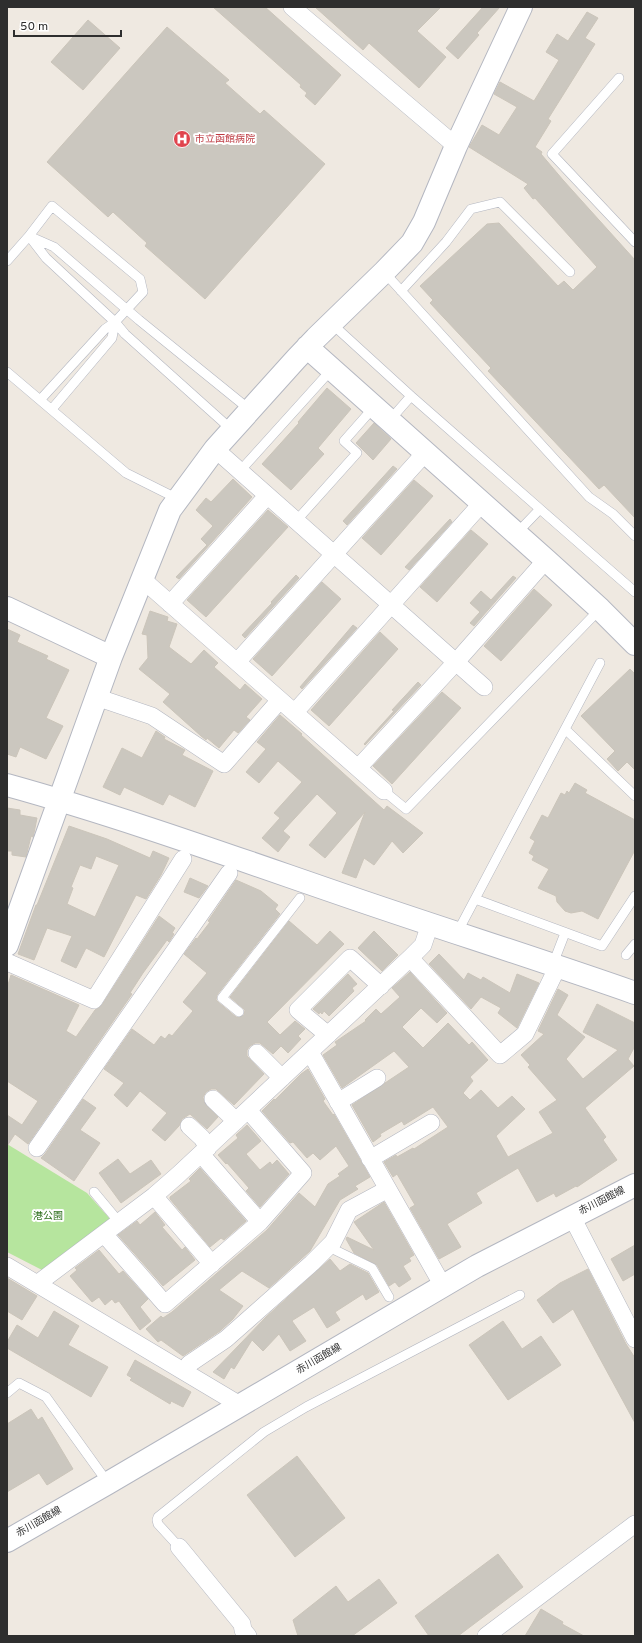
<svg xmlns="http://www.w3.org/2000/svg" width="642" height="1643" font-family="Overpass,'Noto Sans JP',sans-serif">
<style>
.green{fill:#b6e59e}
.building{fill:#cbc7bf;stroke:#cbc5ba;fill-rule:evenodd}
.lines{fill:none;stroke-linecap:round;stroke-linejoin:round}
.lane-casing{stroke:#b4b7c1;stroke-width:10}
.street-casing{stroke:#b4b7c1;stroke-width:18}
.secondary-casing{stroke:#b4b7c1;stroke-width:24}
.lane{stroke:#fff;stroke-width:9}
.street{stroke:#fff;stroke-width:17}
.secondary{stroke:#fff;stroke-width:22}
.labels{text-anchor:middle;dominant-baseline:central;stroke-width:4;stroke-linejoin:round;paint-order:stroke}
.health-label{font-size:10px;fill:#be3a42;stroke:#fff;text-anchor:start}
.street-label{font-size:10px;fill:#2e2e2e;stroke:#fff}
.park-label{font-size:10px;fill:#2c6e1b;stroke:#fff}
</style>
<rect width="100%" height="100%" fill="#efe9e1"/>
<path class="green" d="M7,1144L87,1193L111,1220L42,1270L7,1252Z"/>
<path class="building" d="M213,7H265L341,75L315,105L305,96L307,93L300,87L301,85Z
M315,7H441L417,31L446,57L419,88L369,43L363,50Z
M483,7H500L477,33L479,35L458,59L446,48Z
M587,12L598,18L585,38L595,44L548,119L551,121L535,147L542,152L541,154L563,180L635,260V518L604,485L599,489L488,371L491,368L430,303L433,300L420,286L487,224L499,223L558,286L564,281L573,290L597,267L535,198L533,199L524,188L528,184L469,147L482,125L499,135L517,107L494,94L500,82L534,101L559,60L546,52L557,34L568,41Z
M88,20L120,48L83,90L51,62Z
M167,27L229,80L225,83L260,114L264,110L325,164L205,299L145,246L147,243L113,212L108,217L47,162Z
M327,388L351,409L318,448L324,454L291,490L262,464L299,423L298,422Z
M374,423L391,439L373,460L356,443Z
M393,466L397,469L347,525L343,521Z
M233,479L252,497L179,579L176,577L207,545L201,539L213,526L196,510L206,498L211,502Z
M414,480L433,496L381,555L362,538Z
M268,510L288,527L206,617L187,600Z
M450,519L452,522L409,570L405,567Z
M471,530L488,544L437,602L420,587Z
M296,575L299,578L245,638L242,635L272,603L271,602Z
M513,576L516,578L474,626L470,623L480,612L470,603L481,591L491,600Z
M322,582L341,599L272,676L253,659Z
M534,589L552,605L501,661L484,646Z
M150,611L168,617L167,621L177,624L169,647L191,664L204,650L218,663L214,667L240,690L245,684L262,699L246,717L250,720L238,733L234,730L219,748L207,738L206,740L201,736L163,702L170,694L139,669L148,658L147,635L142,634Z
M353,625L357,628L302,689L300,687Z
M7,629L20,635L17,642L48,656L46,659L69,670L46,718L63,726L46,759L20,747L16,757L7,754Z
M380,632L398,649L329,726L311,710Z
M630,669L635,674V770L627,762L618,771L607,759L615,751L581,716Z
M418,682L421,685L365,745L364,744L394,711L392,710Z
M442,692L461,708L392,784L373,766Z
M280,715L302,734L301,735L384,810L387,806L423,833L403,853L392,841L374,865L364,858L356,878L342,873L365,812L325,858L309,845L337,813L317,794L283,831L290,837L278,852L262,838L280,818L274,813L302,782L278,761L259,783L246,772L266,749L257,742Z
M156,731L165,737L164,739L185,750L182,755L213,771L195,807L169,794L163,805L124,787L120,795L103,787L122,748L142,758Z
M575,783L587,790L585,793L635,820V850L598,919L582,911L571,913L565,911L557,902L556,896L538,888L549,869L532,860L534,856L529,853L535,841L530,838L542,815L548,818L561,793L565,795L567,791L569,793Z
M7,808L20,810V815L37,818L34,833L33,837L31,836L26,857L12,855V851H7Z
M69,826L107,839L150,858L153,851L169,858L161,875L146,899L136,895L104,957L86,948L76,968L61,961L72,936L47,928L34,960L18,954L36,905H37ZM96,856L119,865L95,917L67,904L73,888L71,887L80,865L91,869Z
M190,878L208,886L199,898L184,892Z
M236,880L261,891L278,905L275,909L280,914L217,995L216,1000L218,1002L236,1017H241L244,1015L245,1010L230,997L289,921L317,945L330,931L344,944L267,1022L280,1035L295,1021L305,1029L298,1036L301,1039L288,1053L281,1046L273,1054L260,1043H255L250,1046L247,1050V1056L264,1074L234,1105L216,1089H211L206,1092L203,1097L204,1102L218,1117L207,1129L190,1114L182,1119L179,1126L165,1141L152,1130L167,1113L140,1091L127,1107L114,1095L124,1083L104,1069L132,1029L154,1045L161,1036L165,1039L169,1034L172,1036L193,1011L183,1002L207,973L184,954L196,938L197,939L210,922L208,921Z
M159,916L175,928L172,933L174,934L169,942L167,940L143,973L130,993L132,994L28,1144L15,1134L7,1146V1115L22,1125L38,1101L7,1081V988L11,975L79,1005L66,1031L76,1037L95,1010L102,1005Z
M374,931L398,955L382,971L358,948Z
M439,954L464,980L468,973L481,980L483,977L510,993L517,974L539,983L517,1028L498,1013L501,1008L481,997L471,1009L429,964Z
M410,972L447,1013L437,1023L421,1008L402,1027L423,1048L448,1023L469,1045L472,1042L488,1060L470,1077L473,1081L463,1093L470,1100L481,1090L498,1108L512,1096L525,1109L496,1136L508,1157L553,1133L539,1112L557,1100L528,1067L530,1065L521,1055L544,1034L538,1031L558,989L568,995L557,1015L585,1037L566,1059L583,1079L618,1050L583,1032L597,1004L635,1023V1046L628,1059L634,1066L585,1108L606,1137L603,1140L617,1160L577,1187L576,1186L556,1197L554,1193L537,1202L518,1168L476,1193L482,1203L447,1224L461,1247L439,1259L410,1208L415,1205L397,1174L393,1177L384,1162L396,1155L397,1157L413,1148L414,1149L448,1127L433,1107L404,1125L402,1121L380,1134L381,1136L373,1142L352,1105L409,1067L394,1051L342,1088L323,1055L337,1045L335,1042L366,1021L365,1020L376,1009L381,1014L400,997L392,988Z
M348,974L357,984L352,988L354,991L329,1016L324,1011L322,1014L320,1012L319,1014L313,1009Z
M308,1069L325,1099L323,1101L333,1115L334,1114L370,1177L355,1186L358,1189L340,1200L310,1251L269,1288L242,1271L219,1290L243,1306L233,1319L220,1331L183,1356L161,1340L158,1342L146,1329L161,1316L163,1318L172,1312L267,1230L299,1193L315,1207L328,1184L340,1176L338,1174L349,1166L336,1146L320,1160L313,1153L307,1158L293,1142L290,1143L262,1111L274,1099L275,1100L301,1074Z
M83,1099L96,1108L80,1130L100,1143L74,1181L41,1158L45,1154Z
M247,1125L261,1141L246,1154L260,1170L270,1162L272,1165L277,1160L289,1174L260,1207L246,1191L249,1188L227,1163L226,1164L218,1155L238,1138L236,1135Z
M118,1159L130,1174L151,1160L161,1174L121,1203L99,1173Z
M200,1168L246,1221L224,1240L221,1238L210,1247L170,1199V1197L191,1181L189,1179Z
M384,1202L414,1255L409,1258L411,1261L403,1266L411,1279L399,1287L395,1282L389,1286L377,1265L354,1253L346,1239L347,1237L374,1250L354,1222Z
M155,1212L165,1225L162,1227L182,1250L185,1247L195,1260L163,1286L118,1235L137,1221L140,1225Z
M635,1245V1274L623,1281L611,1259Z
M99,1250L119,1274L123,1271L148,1299L140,1307L151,1321L140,1330L119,1301L115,1303L112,1299L105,1305L99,1297L92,1302L70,1276L77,1270L75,1268Z
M330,1259L340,1271L350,1264L368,1273L379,1292L366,1300L363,1294L335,1312L340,1320L327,1328L314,1307L293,1320L292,1321L306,1341L290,1351L279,1334L263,1351L252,1340L234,1369L231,1367L224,1379L213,1372L266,1317Z
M588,1269L626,1344L635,1358V1423L573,1309L553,1323L537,1300L560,1283Z
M7,1278L37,1296L22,1320L7,1311Z
M54,1311L79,1326L68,1345L108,1367L91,1397L7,1348V1342L17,1325L38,1338Z
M503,1321L522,1349L541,1336L561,1365L508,1400L469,1345Z
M135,1360L191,1392L183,1407L171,1401L170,1404L130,1380L132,1378L127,1375Z
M31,1409L38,1420L42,1417L73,1469L47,1485L39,1473L7,1492V1424Z
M297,1456L345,1518L295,1557L247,1495Z
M498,1554L523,1587L458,1636H429L415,1616Z
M379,1579L397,1603L352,1636H298L293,1620L336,1586L348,1602Z
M541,1609L563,1622L562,1624L584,1636H525Z"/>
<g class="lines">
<g class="lane-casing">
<path id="lane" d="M619,78L552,154L635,242
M7,261L29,236L54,247L139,320L250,410
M384,272L589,497L613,514L635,536
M401,291L446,242L471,209L500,202L570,272
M331,323L411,396L540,509
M7,372L126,473L178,499
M40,400L105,329L115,322L143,292L140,279L52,206L29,236L46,258L115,322L125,334L232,430
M52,409L112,338L115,322
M390,420L411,396
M240,471L332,369
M296,521L357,453L344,441L374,407
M516,534L540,509L635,592
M565,729L635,796
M384,791L406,809L600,609
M475,899L602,946L635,896
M457,933L600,663
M626,955L635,944
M553,964L565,933
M239,1012L222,998L300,898
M94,1192L119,1222
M330,1245L337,1251L372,1268L389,1297
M7,1393L19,1383L46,1397L108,1483
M179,1547L158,1524L157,1520L158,1517L264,1432L306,1407L520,1295"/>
</g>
<g class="street-casing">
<path id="street" d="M292,7L456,146
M215,449L484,687
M142,579L384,791
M170,604L267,496
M237,662L425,453
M96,697L152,716L224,764L280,700
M295,712L482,503
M358,768L456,662L546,560
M410,958L500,1055L525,1034L558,966
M7,962L94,1000L183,859
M328,1035L298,1010L350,958L381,986
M310,1052L443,1286
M257,1053L282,1078
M213,1099L236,1121
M338,1102L377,1078
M189,1126L202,1138L208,1148
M37,1148L229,873
M201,1154L260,1222
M370,1159L431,1123
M154,1196L212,1264
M572,1217L635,1339
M104,1234L165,1304L260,1222L303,1173L248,1110
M7,1266L240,1405
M37,1284L154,1196L178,1175L410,958L423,945L430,924
M189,1364L226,1339L312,1263L333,1242L349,1210L388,1189
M179,1547L242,1624L243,1630L248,1636
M486,1636L635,1524"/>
</g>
<g class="secondary-casing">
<path id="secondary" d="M307,347L546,560L600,609L635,644
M7,608L111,657
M7,785C126,818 244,861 361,901C452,932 544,961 635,993
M7,945L111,657L170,510L215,449L296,359L316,338L384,272L412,243L424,222L456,146L521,7
M7,1541L108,1483L477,1266L635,1185"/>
</g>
<use href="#lane" class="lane"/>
<use href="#street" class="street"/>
<use href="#secondary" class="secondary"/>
</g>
<defs>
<g id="hospital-disc" transform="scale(0.9)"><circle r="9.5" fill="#e0444e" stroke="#fff"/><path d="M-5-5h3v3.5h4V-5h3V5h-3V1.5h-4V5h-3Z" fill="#fff"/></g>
</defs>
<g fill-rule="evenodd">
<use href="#hospital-disc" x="182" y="139"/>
</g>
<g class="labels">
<g class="health-label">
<text x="195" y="139">市立函館病院</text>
</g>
<g class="street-label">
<text transform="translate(602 1201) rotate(-27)">赤川函館線</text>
<text transform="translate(319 1359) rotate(-30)">赤川函館線</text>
<text transform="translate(39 1522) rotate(-30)">赤川函館線</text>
</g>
<g class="park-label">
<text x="48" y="1216">港公園</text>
</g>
</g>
<rect width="642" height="1643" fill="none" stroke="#2e2e2e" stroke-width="16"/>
<path d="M14 30v6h107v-6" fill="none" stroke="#2e2e2e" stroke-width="2"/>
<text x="20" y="30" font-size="12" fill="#2e2e2e" stroke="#ffffff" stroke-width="3" paint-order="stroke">50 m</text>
</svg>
